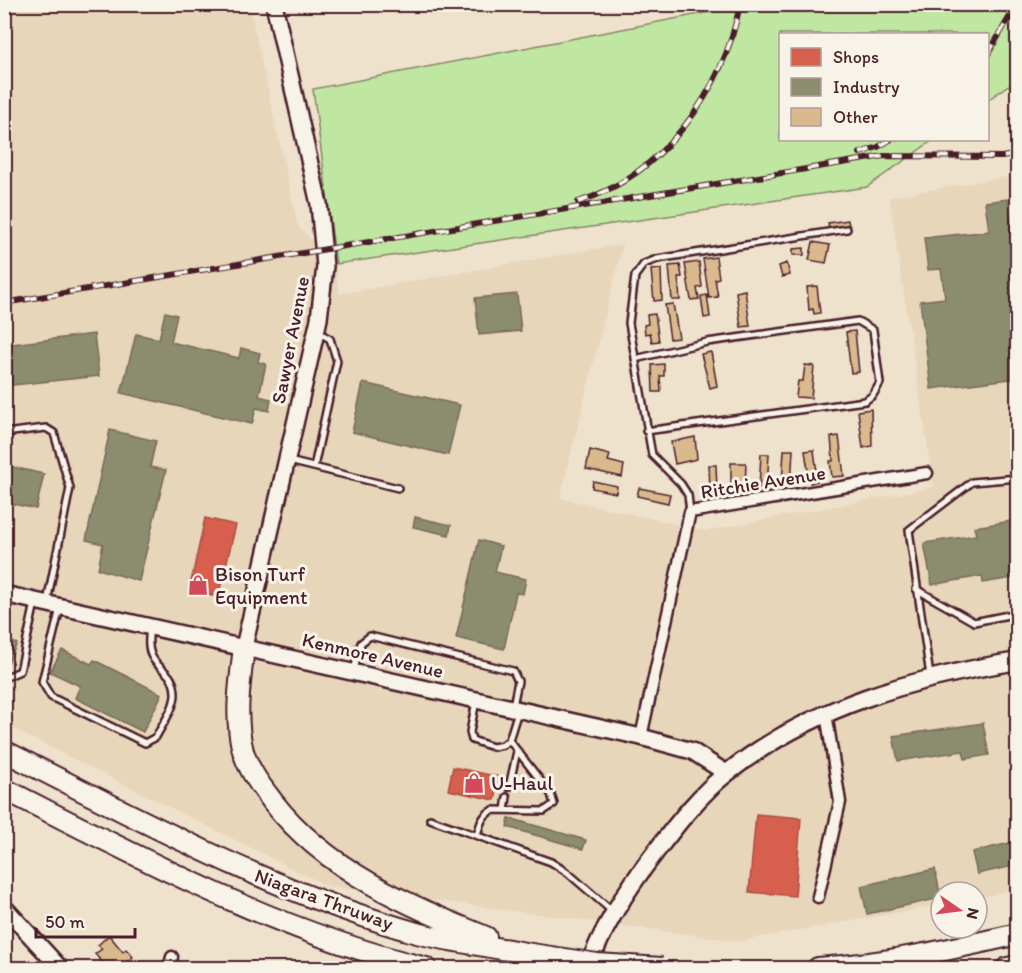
<svg xmlns="http://www.w3.org/2000/svg" width="1022" height="973" font-family="Itim,sans-serif">
<style>
.built{fill:#e8d6ba}
.grass{fill:#c0e7a2;stroke:#858366;stroke-width:1.5}
.shops{fill:#d6604d;stroke:#ac4c43;stroke-width:1.5}
.industry{fill:#8c8c6e;stroke:#786b5a;stroke-width:1.5}
.building{fill:#daba8d;stroke:#4a1f2b;stroke-width:1.5}
.lines{fill:none;stroke-linecap:round;stroke-linejoin:round}
.lane-casing{stroke:#4a1f2b;stroke-width:10}
.street-casing{stroke:#4a1f2b;stroke-width:15}
.secondary-casing{stroke:#4a1f2b;stroke-width:20}
.primary-casing{stroke:#4a1f2b;stroke-width:21}
.highway-casing{stroke:#4a1f2b;stroke-width:24}
.lane{stroke:#f7f3e8;stroke-width:5}
.street{stroke:#f7f3e8;stroke-width:10}
.secondary{stroke:#f7f3e8;stroke-width:15}
.primary{stroke:#f7f3e8;stroke-width:16}
.highway{stroke:#f7f3e8;stroke-width:20}
.rail-casing{stroke:#4a1f2b;stroke-width:6}
.rail{stroke:#f7f3e8;stroke-width:4;stroke-dasharray:11;stroke-linecap:butt}
.highway-bridge-casing{stroke:#4a1f2b;stroke-width:24;stroke-linecap:butt}
.highway-bridge{stroke:#f7f3e8;stroke-width:20}
.labels{text-anchor:middle;dominant-baseline:central;stroke-width:6;stroke-linejoin:round;paint-order:stroke}
.street-label{font-size:20px;fill:#4a1f2b;stroke:#f7f3e8}
.poi-label{font-size:20px;fill:#4a1f2b;stroke:#f7f3e8;text-anchor:start}
</style>
<rect width="100%" height="100%" fill="#eee2cd"/>
<filter id="ink" filterUnits="userSpaceOnUse"><feTurbulence type="fractalNoise" baseFrequency=".0167" numOctaves="2"/><feDisplacementMap in="SourceGraphic" scale="12" xChannelSelector="R" yChannelSelector="G"/><feConvolveMatrix kernelMatrix="1 2 1 2 8 2 1 2 1" color-interpolation-filters="sRGB"/></filter>
<g filter="url(#ink)">
<path class="built" d="M4,5H249L298,226L336,264L339,294L623,244L560,498L706,531L934,487L889,197L1017,175V888L977,899V892H941V905L739,941L327,886L5,725Z"/>
<path class="grass" d="M746,5H1017V84L1007,86L988,100V34H780V140H933L867,187L336,264L313,89Z"/>
<path class="shops" d="M205,518L236,525L218,597L189,591Z
M453,767L500,777L495,800L448,790Z
M756,814L801,818L795,896L749,892Z"/>
<path class="industry" d="M1008,199L1018,282V378L931,389L920,301L945,298L941,269L928,270L924,238L989,231L985,202Z
M517,294L521,331L479,335L475,298Z
M165,312L177,315L171,342L239,358L241,348L260,353L258,362L266,364L259,396L271,399L269,411L256,408L252,424L121,393L136,334L159,339Z
M94,334L99,376L4,386V345Z
M363,383L460,405L448,455L352,432Z
M110,430L156,441L150,467L166,470L139,581L98,569L103,544L86,540Z
M4,465L44,474L36,509L4,502Z
M415,517L451,525L449,535L413,527Z
M1018,520V577L983,583L982,576L932,585L924,543L976,535L974,527Z
M479,540L501,546L495,572L526,579L523,594L516,593L504,649L456,638Z
M4,639L17,644L6,667H4Z
M62,650L91,664L94,660L162,694L143,732L75,698L80,686L50,672Z
M983,723L989,755L965,759L963,751L898,761L893,736Z
M509,818L586,840L583,849L507,827Z
M1018,841V865L977,874L972,852Z
M935,869L941,898L867,914L861,886Z"/>
<path class="building" d="M848,220L849,226L829,230L828,223Z
M813,242L830,245L826,263L809,260Z
M804,248V255H793V249Z
M716,257L719,278L715,279L718,297L709,298L703,259Z
M699,262L702,287L697,288L699,299L691,300L685,264Z
M787,263L790,275L782,277L779,266Z
M680,265L682,277H678L680,300H672L669,266Z
M661,269L662,300L654,301L651,270Z
M817,286L820,313L814,314L813,309L809,310L807,287Z
M745,290L750,326L741,327L736,292Z
M707,295L710,317L704,318L701,296Z
M673,304L679,338L670,339L665,305Z
M655,314L659,341L652,342L650,333L645,334L644,325L648,324L647,315Z
M855,331L859,372L851,373L846,332Z
M711,352L717,386L710,388L701,354Z
M664,364V376H660L661,392H653L652,365Z
M805,365L814,366L811,398L796,397L798,381H803Z
M871,409L872,446L863,448L858,411Z
M839,436L844,476L832,477L830,461H833L831,437Z
M695,437L697,459L675,464L671,442Z
M590,450L610,455L608,461L624,465L622,477L586,469Z
M784,450H793L791,485H782Z
M814,450L818,481L810,483L805,451Z
M761,454H769L767,488H759Z
M731,463H746L745,489H731Z
M709,465H716L717,491H710Z
M593,481L617,486L616,493L592,488Z
M639,488L670,494L668,503L637,496Z
M109,935L123,952L126,949L133,957L120,968H107L95,954L102,949L98,945Z
M4,960L17,963L16,968H4Z"/>
<g class="lines">
<g class="lane-casing">
<path id="lane" d="M635,359L707,342L858,321L873,330L880,383L873,395L865,401L646,431
M4,433L46,428L54,433L70,488L47,602
M289,461L398,488
M314,467L337,361L330,339L318,332
M690,512L688,495L681,484L652,455L629,323L635,276L644,264L657,259L847,229
M916,589L974,622L1018,613
M60,608L42,682L51,697L145,743L156,737C162,725 175,708 175,694C175,663 142,673 150,629
M354,670L361,643L370,636L513,671L518,681L513,706
M930,676L909,530L972,482L1018,478
M4,678L20,671L35,603
M476,701L470,732L472,740L493,747L503,745L509,740L518,711
M509,787L517,751
M505,810L507,797
M430,819L551,862L568,873L613,912
M477,835C480,824 482,815 493,810L544,811L554,804L551,794L509,740"/>
</g>
<g class="street-casing">
<path id="street" d="M641,737L690,512L927,473
M818,897L840,802L826,713
M169,968L172,957"/>
</g>
<g class="secondary-casing">
<path id="secondary" d="M4,594L641,737L692,751L726,773
M244,647L319,319L325,266L319,204L274,4
M4,907L60,968"/>
</g>
<g class="primary-casing">
<path id="primary" d="M588,968C603,926 629,886 657,850C677,824 701,793 727,773C812,706 913,678 1018,661"/>
</g>
<g class="highway-casing">
<path id="highway" d="M244,647C240,682 234,717 243,751C249,771 261,786 273,802C327,871 408,905 486,937
M4,751C139,819 272,892 417,933C452,942 489,946 525,953
M4,789C141,858 277,932 426,968
M818,968C886,964 952,949 1018,934
M1007,968L1018,966"/>
</g>
<use href="#lane" class="lane"/>
<use href="#street" class="street"/>
<use href="#secondary" class="secondary"/>
<use href="#primary" class="primary"/>
<use href="#highway" class="highway"/>
<g class="rail-casing">
<path id="rail" d="M988,54L1017,4
M860,153L878,147L890,140
M578,202C664,175 724,90 740,4
M4,303L884,156L1002,157L1018,154"/>
</g>
<use href="#rail" class="rail"/>
<g class="highway-bridge-casing">
<path id="highway-bridge" d="M525,953L597,964L662,968"/>
</g>
<use href="#highway-bridge" class="highway-bridge"/>
</g>
</g>
<defs>
<g id="shop-bare" transform="scale(1.62)"><path d="M-5-2.5h2.3a2.7 3.5 0 0 1 5.4 0H5L5.5 6h-11ZM-1.5-2.5h3a1.5 2.3 0 0 0-3 0Z" fill="#d1495b" stroke="#f7f3e8" stroke-width="2.5" paint-order="stroke"/></g>
</defs>
<g fill-rule="evenodd">
<use href="#shop-bare" x="198" y="585"/>
<use href="#shop-bare" x="474" y="783"/>
</g>
<g class="labels">
<g class="street-label">
<text transform="translate(290 340) rotate(-79)">Sawyer Avenue</text>
<text transform="translate(763 482) rotate(-9)">Ritchie Avenue</text>
<text transform="translate(373 655) rotate(13)">Kenmore Avenue</text>
<text transform="translate(324 899) rotate(20)">Niagara Thruway</text>
</g>
<g class="poi-label">
<text x="215" y="574">Bison Turf<tspan x="215" dy="23">Equipment</tspan></text>
<text x="491" y="783">U-Haul</text>
</g>
</g>
<rect width="1022" height="973" fill="none" stroke="#f7f3e8" stroke-width="24"/>
<rect x="12" y="12" width="998" height="949" fill="none" stroke="#4a1f2b" stroke-width="2" filter="url(#ink)"/>
<rect x="779" y="33" width="210" height="108" fill="#f7f3e8" stroke="#b29e9c" stroke-width="1.5"/>
<rect x="791" y="48" width="30" height="18" fill="#d6604d" stroke="#b29e9c" stroke-width="1.5"/>
<text x="833" y="63" font-size="18" fill="#4a1f2b">Shops</text>
<rect x="791" y="78" width="30" height="18" fill="#8c8c6e" stroke="#b29e9c" stroke-width="1.5"/>
<text x="833" y="93" font-size="18" fill="#4a1f2b">Industry</text>
<rect x="791" y="108" width="30" height="18" fill="#daba8d" stroke="#b29e9c" stroke-width="1.5"/>
<text x="833" y="123" font-size="18" fill="#4a1f2b">Other</text>
<g transform="translate(959 910) rotate(104)"><circle r="28" fill="#f7f3e8" stroke="#b29e9c" stroke-width="1.5"/>
<path d="M0-4.5L10 22L0 15L-10 22Z" fill="#d1495b"/>
<text y="-9" font-size="16" font-weight="bold" text-anchor="middle" fill="#4a1f2b">N</text>
</g>
<path d="M36 928v9h99v-9" fill="none" stroke="#4a1f2b" stroke-width="3"/>
<text x="45" y="928" font-size="18" fill="#4a1f2b" stroke="#f7f3e8" stroke-width="4.5" paint-order="stroke">50 m</text>
</svg>
